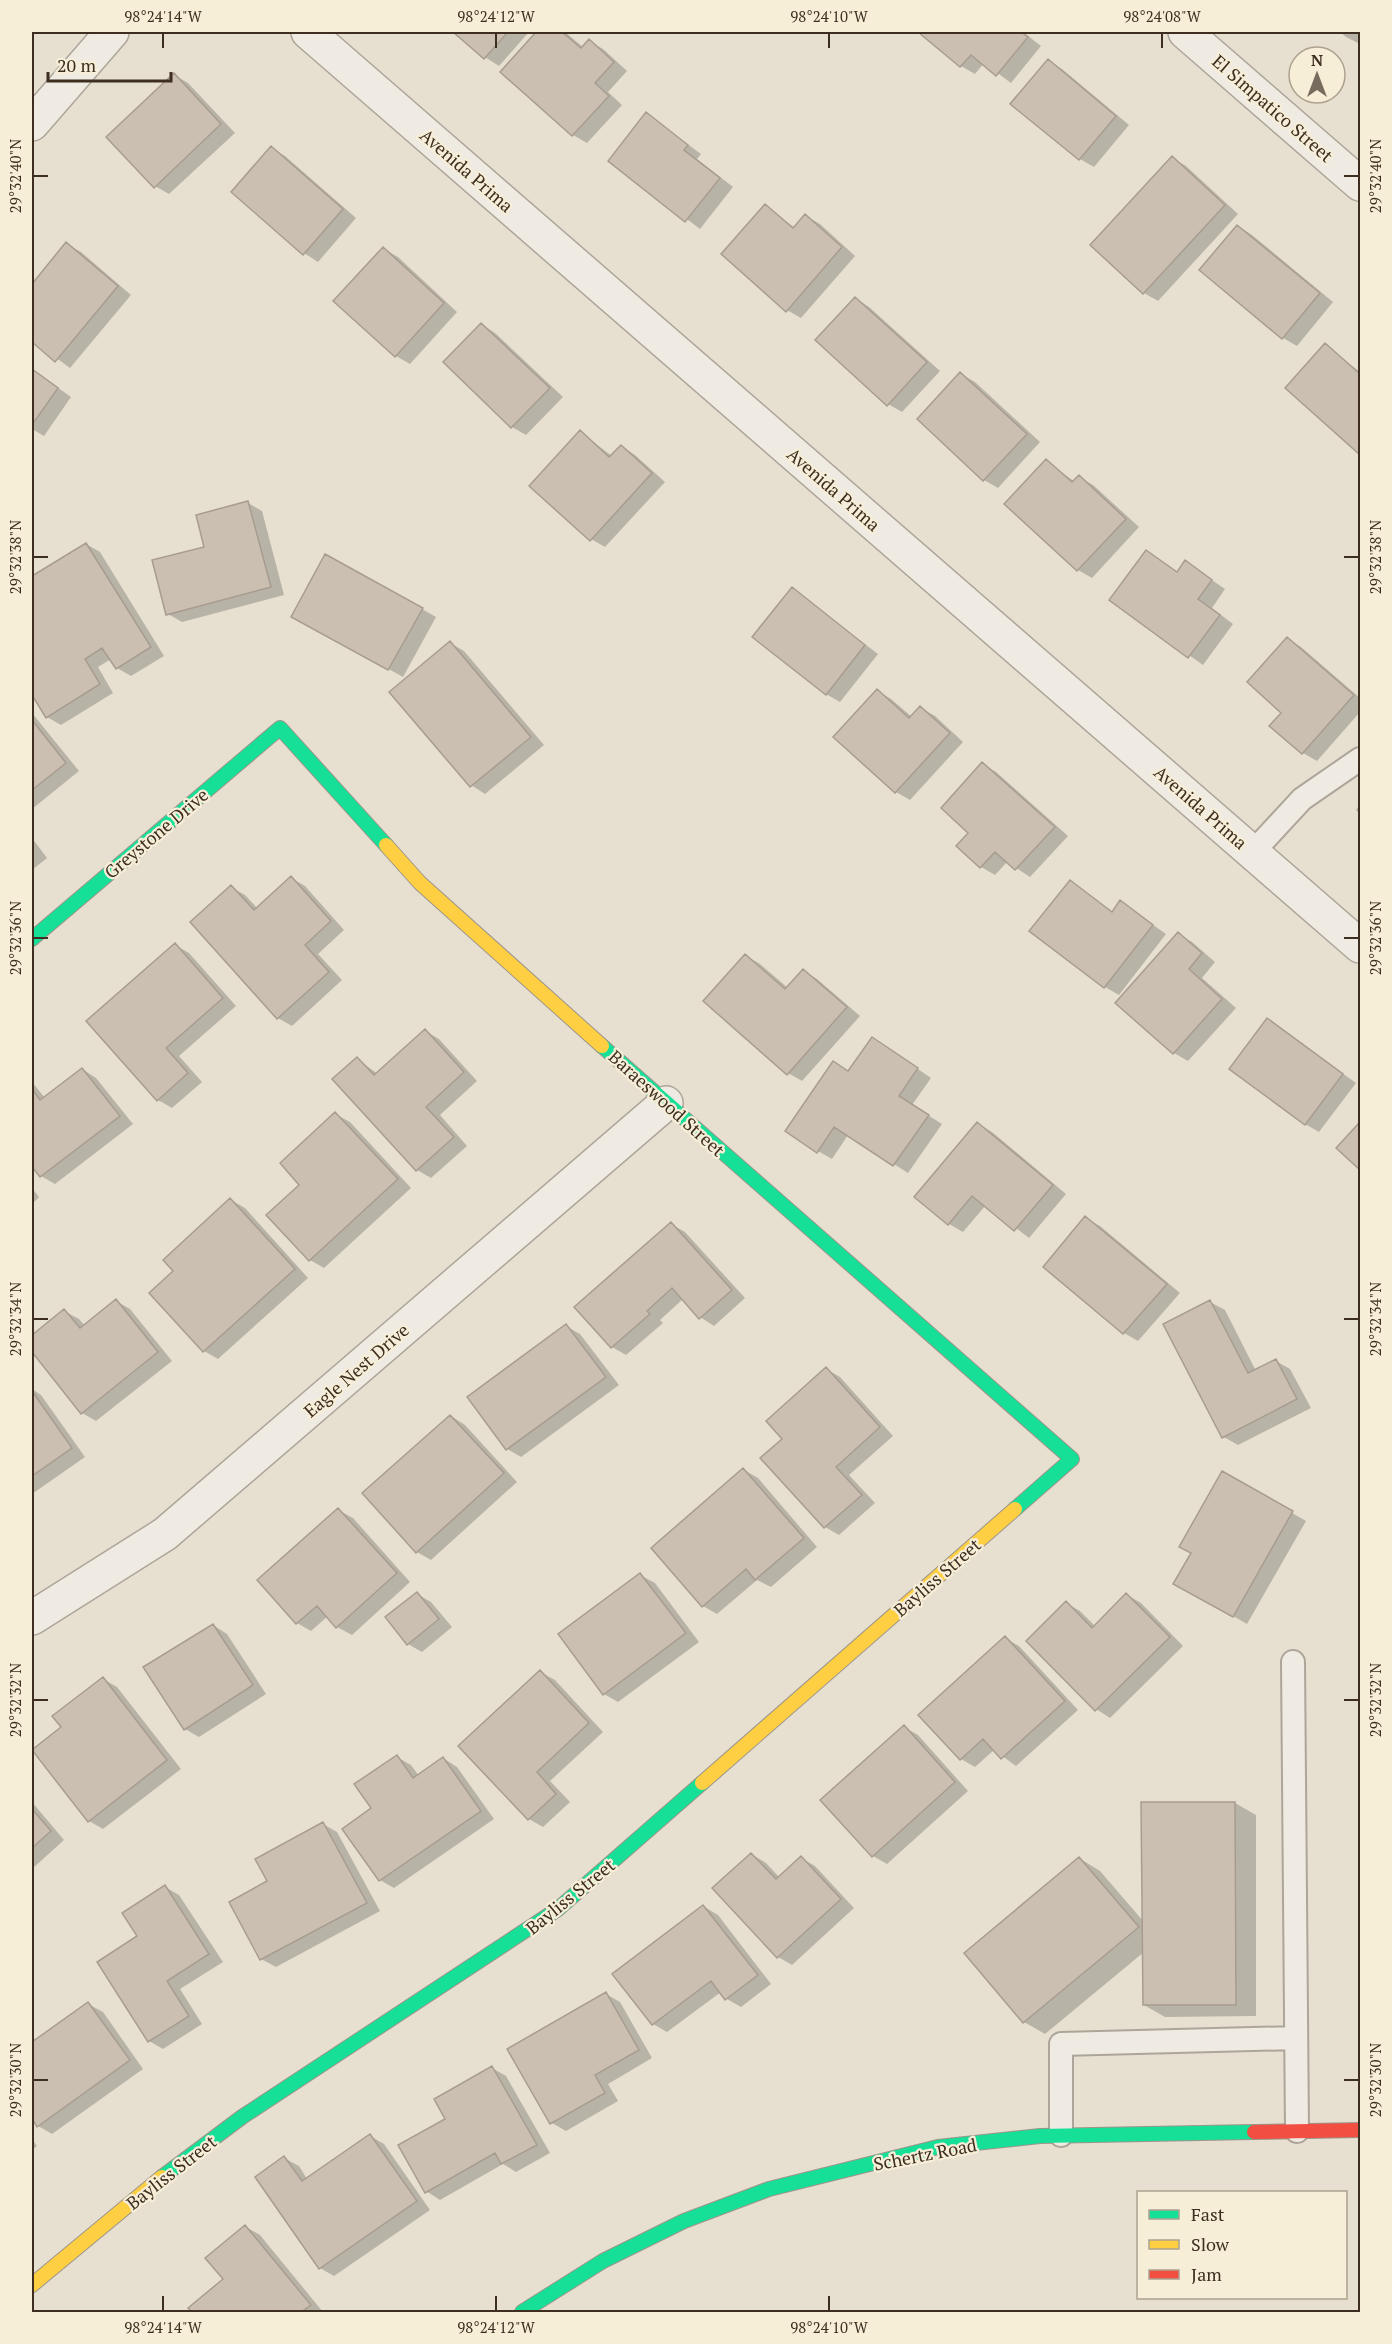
<svg xmlns="http://www.w3.org/2000/svg" width="1392" height="2344" font-family="'PT Serif',serif">
<style>
.shadow{fill:#0003}
.building{fill:#cbbfb2;stroke:#a89c90;stroke-width:1.5}
.lines{fill:none;stroke-linecap:round;stroke-linejoin:round}
.lane-casing{stroke:#ada599;stroke-width:26}
.street-casing{stroke:#ada599;stroke-width:36}
.fast-casing{stroke:#9c958a;stroke-width:16}
.slow-casing{stroke:#9c958a;stroke-width:16}
.jam-casing{stroke:#9c958a;stroke-width:16}
.lane{stroke:#efebe3;stroke-width:22}
.street{stroke:#efebe3;stroke-width:33}
.fast{stroke:#16e098;stroke-width:14}
.slow{stroke:#ffcf43;stroke-width:14}
.jam{stroke:#f24e42;stroke-width:14}
.ticks{fill:none;stroke:#3d2e20;stroke-width:2}
.labels{text-anchor:middle;dominant-baseline:central;stroke-width:4.5;stroke-linejoin:round;paint-order:stroke}
.street-label{font-size:18px;fill:#3d2e20;stroke:#f7eed8}
.neatline{fill:none;stroke:#3d2e20;stroke-width:2}
.ticks-label{font-size:15px;text-anchor:middle;fill:#3d2e20}
</style>
<rect width="100%" height="100%" fill="#e7e0d1"/>
<path class="shadow" d="M455,32H529L499,66L485,57Z
M539,32H565L584,48L589,41L603,49L627,71L608,92L622,105L587,143L573,135L502,72Z
M920,32H1023L1041,46L1011,83L984,63L975,74L961,66Z
M1340,32H1360V44L1346,37Z
M1048,61L1062,69L1129,125L1094,167L1080,159L1012,104Z
M174,75L188,83L235,133L169,194L155,186Z
M647,114L701,154L697,159L733,187L700,229L610,161Z
M271,148L285,156L356,218L318,262L304,253Z
M1172,158L1186,166L1238,214L1158,301L1144,293Z
M765,206L795,228L806,216L820,224L855,256L801,318L787,310Z
M1238,226L1252,235L1333,302L1297,346L1283,338Z
M66,244L81,252L131,295L70,368L32,340V286Z
M384,249L398,257L457,312L410,364L396,356Z
M855,298L869,307L940,371L902,412L888,404Z
M481,324L495,333L563,397L526,435L512,427Z
M1325,345L1360,372V453L1287,388Z
M32,369L71,397L44,436L32,429Z
M961,374L975,382L1040,442L998,488L984,480Z
M580,432L612,456L621,446L635,455L665,482L605,547L591,539Z
M1046,461L1075,482L1079,477L1093,485L1139,527L1092,578L1078,570Z
M248,503L262,511L284,595L182,622L168,614L206,548Z
M86,544L100,552L164,656L131,676L117,668L111,659L98,667L113,693L61,725L47,717L32,692V578Z
M1147,552L1178,573L1186,562L1225,589L1212,608L1233,624L1203,665L1111,600Z
M792,589L878,654L840,702L826,694Z
M422,609L436,617L403,677L293,616Z
M1287,638L1301,647L1360,698V712L1317,761L1303,753L1271,726L1283,712Z
M450,643L464,651L544,745L485,794L471,785Z
M877,691L891,699L912,717L921,708L935,716L963,742L910,800L896,792Z
M32,713L79,771L32,809Z
M982,764L996,772L1068,836L1030,877L1007,862L995,875L981,867L958,846L970,832Z
M1360,804V814L1356,810Z
M32,838L47,858L32,870Z
M291,878L305,886L344,930L318,954L342,980L292,1026L278,1018L231,887L245,895L258,909Z
M1070,882L1113,912L1121,902L1166,934L1119,995L1105,987Z
M1178,934L1192,942L1215,962L1202,978L1236,1008L1188,1061L1174,1053L1117,1002Z
M175,945L189,953L236,1006L179,1056L202,1082L172,1108L158,1100Z
M746,956L760,964L788,988L803,971L817,979L860,1016L802,1081L788,1073Z
M1268,1020L1356,1083L1319,1132L1305,1124Z
M425,1031L439,1039L477,1081L440,1115L467,1146L431,1178L417,1170L334,1079L357,1059L378,1074Z
M886,1047L931,1078L912,1105L942,1124L908,1173L848,1135L832,1159L818,1151L849,1072Z
M82,1069L96,1078L133,1124L55,1184L41,1176L32,1164V1082L45,1098Z
M335,1114L350,1122L411,1188L324,1268L310,1260L301,1185Z
M978,1124L992,1132L1066,1194L1029,1238L986,1205L963,1232L949,1224Z
M1360,1124V1168L1338,1148Z
M32,1188L39,1197L32,1204Z
M231,1200L245,1208L308,1278L218,1359L204,1351L151,1293L175,1271Z
M1085,1218L1100,1226L1180,1293L1138,1341L1124,1333L1045,1267Z
M671,1224L685,1232L745,1298L714,1326L700,1317L683,1299L660,1320L663,1323L626,1355L612,1347Z
M116,1301L130,1309L172,1361L96,1421L82,1413L32,1350V1337L64,1311L79,1319L85,1326Z
M1210,1302L1225,1310L1256,1371L1276,1361L1290,1369L1311,1408L1238,1445L1224,1437Z
M566,1326L580,1334L619,1385L521,1457L507,1449Z
M826,1369L840,1377L893,1436L849,1475L875,1503L839,1535L825,1527L762,1459L785,1439Z
M32,1389L41,1395L85,1457L32,1494Z
M451,1416L465,1425L517,1482L431,1560L417,1552Z
M744,1470L758,1478L817,1547L771,1587L757,1580L717,1614L703,1606Z
M1223,1473L1306,1521L1247,1624L1175,1583L1193,1553Z
M338,1510L353,1518L410,1582L352,1635L337,1627L328,1616L311,1631L297,1623L259,1581Z
M640,1575L655,1583L699,1642L618,1702L604,1694Z
M417,1594L431,1602L452,1627L422,1652L408,1644Z
M1127,1595L1141,1603L1183,1646L1110,1718L1096,1709L1066,1603L1080,1611L1096,1627Z
M213,1625L227,1634L266,1694L199,1737L185,1729Z
M1005,1638L1019,1646L1078,1710L1016,1766L994,1750L975,1767L961,1759Z
M540,1672L555,1680L603,1732L550,1781L570,1802L543,1827L529,1819L460,1746Z
M103,1679L117,1687L181,1769L103,1829L89,1821L63,1727Z
M904,1727L918,1735L968,1791L887,1864L873,1856L822,1801Z
M397,1757L411,1765L419,1776L443,1758L457,1767L494,1819L394,1888L380,1880L373,1808Z
M32,1802L64,1840L32,1869Z
M1235,1803L1256,1815V2016L1165,2017L1144,2005V1952L1045,2034L1024,2022L966,1953L1079,1858L1100,1871L1144,1922Z
M323,1824L337,1832L380,1911L276,1967L261,1959L269,1882Z
M751,1854L766,1863L780,1878L801,1858L815,1866L854,1908L792,1965L778,1957Z
M165,1887L179,1895L223,1962L180,1989L202,2024L163,2049L149,2041L139,1937Z
M703,1906L718,1915L771,1984L741,2007L727,1999L721,1992L667,2032L653,2024Z
M606,1994L620,2002L652,2058L608,2084L618,2101L566,2131L552,2123Z
M88,2004L103,2012L143,2069L52,2134L38,2126L32,2117V2044Z
M492,2068L506,2076L550,2153L516,2172L503,2164L440,2200L426,2191L447,2119Z
M370,2136L384,2144L430,2210L334,2276L320,2268L284,2158L299,2166L307,2179Z
M32,2139L37,2146L32,2150Z
M246,2227L260,2235L323,2312H194L190,2308L225,2279Z"/>
<path class="building" d="M453,32H508L484,59Z
M536,32H562L581,48L589,39L614,62L595,83L609,96L572,136L500,72Z
M918,32H1021L1028,37L996,76L971,55L960,67Z
M1048,59L1116,116L1079,160L1010,104Z
M174,73L221,124L154,188L106,137Z
M646,112L688,145L684,150L720,178L685,222L608,161Z
M271,146L343,209L303,255L231,192Z
M1172,156L1225,205L1143,294L1090,245Z
M765,204L793,228L805,214L842,247L786,312L721,254Z
M1237,225L1320,293L1282,339L1199,270Z
M66,242L118,286L55,362L32,342V284Z
M383,247L444,303L395,357L333,301Z
M855,297L927,362L887,406L815,340Z
M481,323L550,388L511,428L443,362Z
M1325,343L1360,374L1359,454L1285,388Z
M32,369L58,388L32,425Z
M960,372L1027,434L983,481L917,419Z
M580,430L609,457L621,445L652,473L590,541L529,486Z
M1046,459L1072,482L1079,475L1126,519L1077,571L1004,504Z
M248,501L271,587L166,615L152,560L204,547L196,515Z
M86,543L151,647L116,669L102,648L85,659L100,684L46,718L32,695V576Z
M1146,550L1177,572L1185,560L1212,580L1198,599L1220,615L1188,658L1109,600Z
M325,554L423,608L388,670L291,617Z
M792,587L865,645L826,695L752,637Z
M1287,637L1354,695L1302,754L1269,726L1281,713L1247,682Z
M450,641L531,737L470,787L389,692Z
M877,689L909,718L920,706L950,733L895,793L833,737Z
M32,720L66,763L32,790Z
M982,762L1055,827L1015,870L995,852L980,868L956,846L968,833L941,808Z
M291,876L331,921L305,945L329,972L277,1019L190,922L231,885L254,910Z
M1070,880L1112,912L1120,900L1153,925L1104,988L1029,931Z
M1178,932L1202,953L1189,969L1222,999L1173,1054L1115,1003Z
M175,943L223,998L166,1048L188,1073L157,1101L86,1021Z
M745,954L785,989L803,969L847,1007L787,1075L703,1001Z
M1267,1018L1343,1074L1305,1125L1229,1069Z
M425,1029L464,1072L426,1107L454,1137L416,1171L332,1079L357,1057L374,1075Z
M872,1037L918,1068L899,1096L929,1115L893,1166L834,1127L817,1153L785,1131L833,1061L848,1071Z
M82,1068L120,1116L40,1177L32,1167V1089L40,1100Z
M335,1112L398,1179L309,1261L266,1215L299,1185L280,1163Z
M977,1122L1053,1185L1014,1231L972,1196L948,1225L914,1197Z
M1360,1122V1170L1336,1148Z
M230,1198L295,1269L203,1352L149,1293L173,1271L163,1260Z
M1085,1216L1167,1284L1123,1334L1043,1267Z
M671,1222L732,1290L699,1319L672,1288L647,1311L650,1314L611,1348L574,1307Z
M116,1299L158,1352L81,1414L32,1352V1335L64,1309L80,1328Z
M1210,1300L1248,1373L1276,1359L1297,1399L1222,1438L1163,1324Z
M566,1324L606,1377L506,1450L467,1397Z
M826,1367L880,1427L836,1467L862,1495L824,1528L760,1458L782,1439L766,1421Z
M32,1391L72,1448L32,1476Z
M450,1415L504,1473L416,1553L362,1493Z
M743,1468L804,1538L755,1580L746,1569L702,1607L651,1548Z
M1222,1471L1293,1511L1233,1617L1173,1584L1191,1553L1179,1547Z
M338,1508L397,1573L336,1628L317,1606L296,1624L257,1580Z
M640,1573L686,1633L603,1695L558,1634Z
M417,1592L439,1619L407,1645L385,1617Z
M1126,1593L1170,1637L1095,1711L1026,1641L1066,1601L1092,1628Z
M213,1624L253,1685L184,1730L143,1667Z
M1005,1636L1065,1701L1001,1759L983,1739L960,1760L918,1715Z
M540,1670L589,1723L537,1772L556,1794L528,1820L458,1746Z
M103,1677L167,1760L88,1822L32,1750L61,1727L52,1716Z
M904,1725L955,1782L872,1857L820,1800Z
M397,1755L413,1778L443,1757L481,1811L379,1881L342,1829L371,1808L354,1784Z
M1141,1802H1235L1236,2005H1143Z
M32,1809L51,1831L32,1848Z
M323,1822L367,1903L260,1960L229,1902L267,1881L255,1859Z
M751,1853L776,1879L801,1856L841,1899L777,1958L712,1888Z
M1079,1857L1139,1927L1023,2023L964,1953Z
M165,1885L209,1954L167,1981L189,2016L148,2042L97,1962L137,1936L122,1913Z
M703,1905L758,1975L725,2000L711,1981L652,2025L612,1974Z
M606,1992L639,2050L595,2075L605,2093L550,2124L507,2049Z
M88,2002L130,2060L37,2127L32,2119V2042Z
M492,2066L537,2145L501,2164L495,2153L425,2193L398,2145L445,2119L434,2099Z
M370,2134L417,2201L319,2269L255,2177L284,2156L302,2181Z
M245,2225L311,2305L301,2312H192L188,2308L223,2279L205,2258Z"/>
<g class="lines">
<g class="lane-casing">
<path id="lane" d="M1253,852L1302,799L1360,759
M1293,1662L1297,2131
M1061,2135V2044L1296,2038"/>
</g>
<g class="street-casing">
<path id="street" d="M308,32L1360,946
M1185,32L1360,184
M32,124L112,32
M32,1618L165,1534L666,1103"/>
</g>
<g class="fast-casing">
<path id="fast" d="M32,939L280,728L386,845
M602,1046L1072,1459L1015,1509
M162,2177L242,2117L558,1909L702,1783
M522,2312L603,2261L684,2221L769,2189L938,2147L1040,2136L1254,2132"/>
</g>
<g class="slow-casing">
<path id="slow" d="M386,845L420,883L602,1046
M702,1783L1015,1509
M32,2285L162,2177"/>
</g>
<g class="jam-casing">
<path id="jam" d="M1254,2132L1360,2130"/>
</g>
<use href="#lane" class="lane"/>
<use href="#street" class="street"/>
<use href="#fast" class="fast"/>
<use href="#slow" class="slow"/>
<use href="#jam" class="jam"/>
</g>
<path class="ticks" d="M163,33V48M496,33V48M829,33V48M1162,33V48M33,176H48M1344,176H1359M33,557H48M1344,557H1359M33,938H48M1344,938H1359M33,1319H48M1344,1319H1359M33,1700H48M1344,1700H1359M33,2080H48M1344,2080H1359M163,2296V2311M496,2296V2311M829,2296V2311"/>
<g class="labels">
<g class="street-label">
<text transform="translate(1273 108) rotate(41)">El Simpatico Street</text>
<text transform="translate(467 170) rotate(41)">Avenida Prima</text>
<text transform="translate(834 489) rotate(41)">Avenida Prima</text>
<text transform="translate(1201 807) rotate(41)">Avenida Prima</text>
<text transform="translate(156 833) rotate(-40)">Greystone Drive</text>
<text transform="translate(667 1103) rotate(42)">Baraeswood Street</text>
<text transform="translate(356 1370) rotate(-41)">Eagle Nest Drive</text>
<text transform="translate(937 1577) rotate(-41)">Bayliss Street</text>
<text transform="translate(570 1896) rotate(-39)">Bayliss Street</text>
<text transform="translate(925 2154) rotate(-11)">Schertz Road</text>
<text transform="translate(171 2172) rotate(-38)">Bayliss Street</text>
</g>
</g>
<rect width="1392" height="2344" fill="none" stroke="#f7eed8" stroke-width="66"/>
<rect x="1137" y="2191" width="210" height="108" fill="#f7eed8" stroke="#ada18e" stroke-width="1.5"/>
<rect x="1149" y="2210" width="30" height="9" fill="#16e098" stroke="#ada18e" stroke-width="1.5"/>
<text x="1191" y="2221" font-size="18" fill="#3d2e20">Fast</text>
<rect x="1149" y="2240" width="30" height="9" fill="#ffcf43" stroke="#ada18e" stroke-width="1.5"/>
<text x="1191" y="2251" font-size="18" fill="#3d2e20">Slow</text>
<rect x="1149" y="2270" width="30" height="9" fill="#f24e42" stroke="#ada18e" stroke-width="1.5"/>
<text x="1191" y="2281" font-size="18" fill="#3d2e20">Jam</text>
<g transform="translate(1317 75)"><circle r="28" fill="#f7eed8" stroke="#ada18e" stroke-width="1.5"/>
<path d="M0-4.5L10 22L0 15L-10 22Z" fill="#786c5e"/>
<text y="-9" font-size="16" font-weight="bold" text-anchor="middle" fill="#3d2e20">N</text>
</g>
<path d="M48 72v9h123v-9" fill="none" stroke="#3d2e20" stroke-width="3"/>
<text x="57" y="72" font-size="18" fill="#3d2e20" stroke="#f7eed8" stroke-width="4.5" paint-order="stroke">20 m</text>
<rect x="33" y="33" width="1326" height="2278" class="neatline"/>
<g class="ticks-label">
<text x="163" y="22">98°24'14"W</text>
<text x="496" y="22">98°24'12"W</text>
<text x="829" y="22">98°24'10"W</text>
<text x="1162" y="22">98°24'08"W</text>
<text transform="translate(16 176) rotate(-90)" y="5">29°32'40"N</text>
<text transform="translate(1376 176) rotate(-90)" y="5">29°32'40"N</text>
<text transform="translate(16 557) rotate(-90)" y="5">29°32'38"N</text>
<text transform="translate(1376 557) rotate(-90)" y="5">29°32'38"N</text>
<text transform="translate(16 938) rotate(-90)" y="5">29°32'36"N</text>
<text transform="translate(1376 938) rotate(-90)" y="5">29°32'36"N</text>
<text transform="translate(16 1319) rotate(-90)" y="5">29°32'34"N</text>
<text transform="translate(1376 1319) rotate(-90)" y="5">29°32'34"N</text>
<text transform="translate(16 1700) rotate(-90)" y="5">29°32'32"N</text>
<text transform="translate(1376 1700) rotate(-90)" y="5">29°32'32"N</text>
<text transform="translate(16 2080) rotate(-90)" y="5">29°32'30"N</text>
<text transform="translate(1376 2080) rotate(-90)" y="5">29°32'30"N</text>
<text x="163" y="2333">98°24'14"W</text>
<text x="496" y="2333">98°24'12"W</text>
<text x="829" y="2333">98°24'10"W</text>
</g>
</svg>
